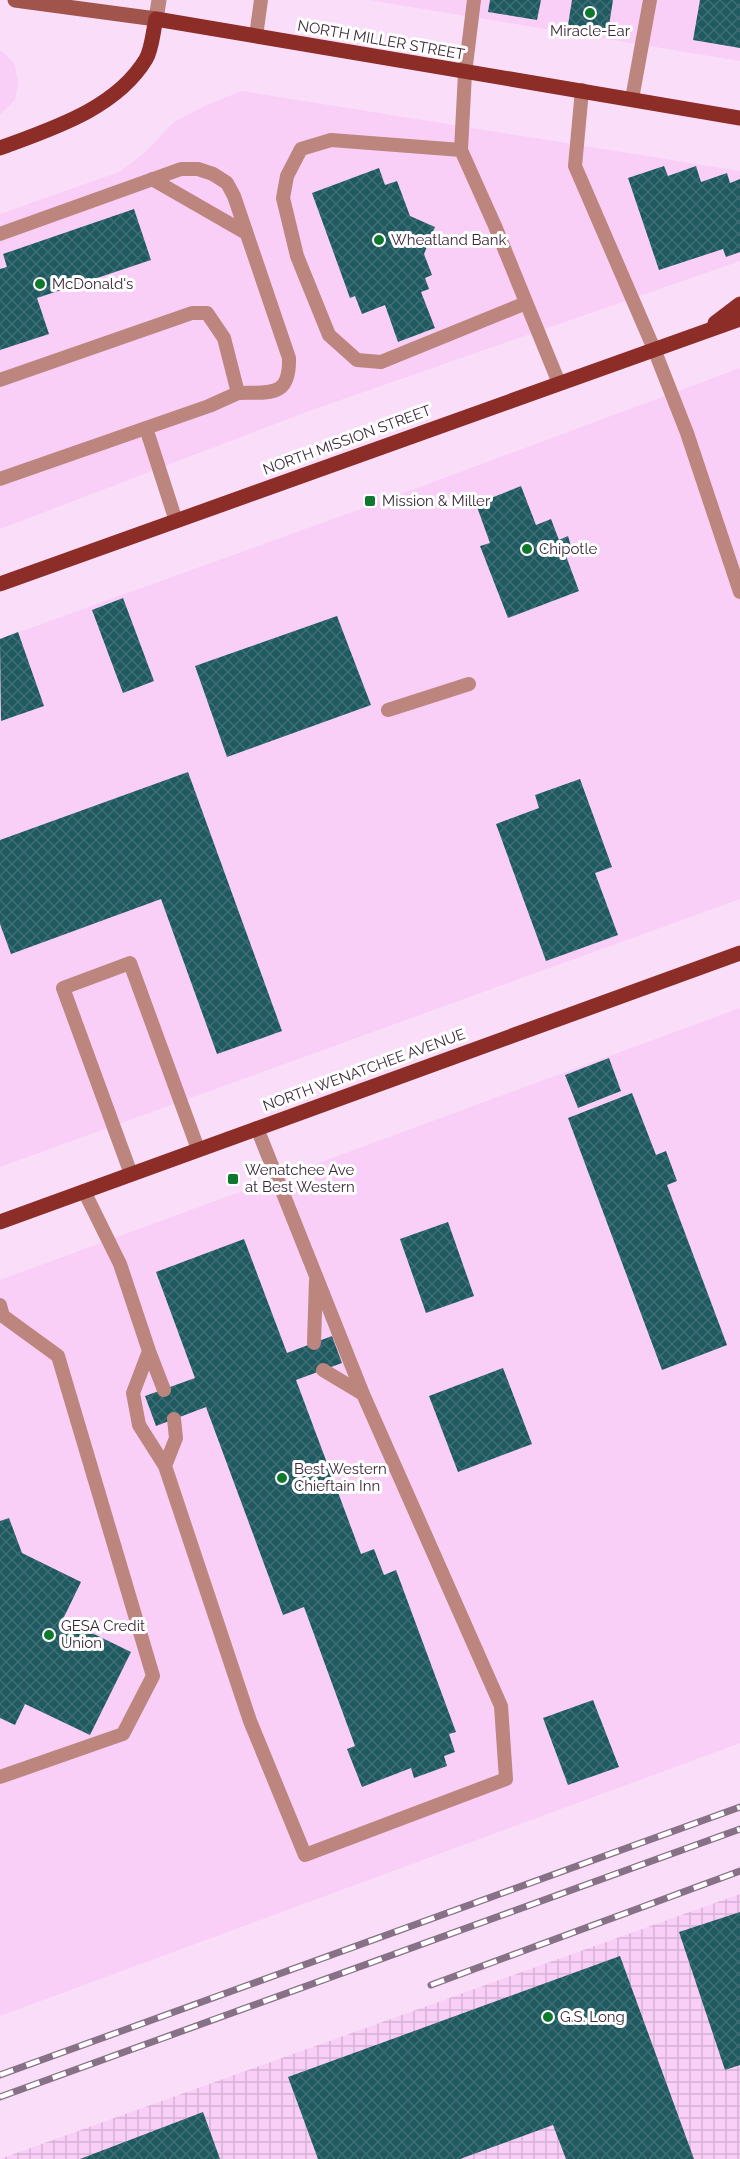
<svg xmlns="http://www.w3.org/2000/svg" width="740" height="2159" font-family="Raleway,sans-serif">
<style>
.built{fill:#f9cff8}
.industrial{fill:url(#industrial-grid)}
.building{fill:url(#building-cross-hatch)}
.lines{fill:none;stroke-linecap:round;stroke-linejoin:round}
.service{stroke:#bc857e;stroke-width:14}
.tertiary{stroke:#bc857e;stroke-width:15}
.secondary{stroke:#a1544c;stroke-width:15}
.primary{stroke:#8c2d28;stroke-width:15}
.rail-casing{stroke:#877186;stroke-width:7}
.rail{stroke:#fff;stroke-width:4.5;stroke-dasharray:14;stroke-linecap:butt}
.poi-dot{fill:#0e792c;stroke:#fff;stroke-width:2}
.labels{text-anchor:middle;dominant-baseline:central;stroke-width:6;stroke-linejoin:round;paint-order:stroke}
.poi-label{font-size:15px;fill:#3a2839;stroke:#fff;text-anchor:start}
.street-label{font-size:15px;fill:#3a2839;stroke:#fff}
</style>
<defs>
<pattern id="industrial-grid" width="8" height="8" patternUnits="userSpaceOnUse" patternTransform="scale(1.5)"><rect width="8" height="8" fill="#f9cff8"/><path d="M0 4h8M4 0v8" fill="none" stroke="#d6b2d5"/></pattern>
<pattern id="building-cross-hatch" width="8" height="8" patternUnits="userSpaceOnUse" patternTransform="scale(1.5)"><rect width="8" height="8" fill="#1f5a61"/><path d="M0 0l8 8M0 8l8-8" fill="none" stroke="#406e75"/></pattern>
</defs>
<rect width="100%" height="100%" fill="#faddf9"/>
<path class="built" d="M369,0H740V61Z
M0,51L3,52L15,65L18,83L15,100L0,115Z
M242,91L740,171V261L312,410L0,529V214L119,172L143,154L174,122L209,104Z
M740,368V899L0,1167V639L369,506Z
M740,1008V1743L0,2016V1280Z"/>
<path class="industrial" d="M740,1894V2159H0Z"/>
<path class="building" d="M490,0H541L537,20L488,12Z
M572,0H613L608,32L568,25Z
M700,0H740V48L693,40Z
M664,166L668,176L696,166L701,182L727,173L730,183L740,179V252L726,257L723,249L659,270L628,178Z
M379,168L385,185L397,181L410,216L435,227L424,254L432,275L425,278L429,289L421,292L435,328L398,342L385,305L362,314L355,296L350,298L312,193Z
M134,209L151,260L37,298L49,334L0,350V269L7,267L3,254Z
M521,486L536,525L551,519L559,540L568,536L573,553L566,556L579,591L508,618L480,546L490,543L476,504Z
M123,598L154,681L123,693L92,610Z
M337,616L371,705L227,757L195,666Z
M18,632L44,706L1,721L0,639Z
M188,772L282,1031L217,1054L161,899L11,954L0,924V840Z
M580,779L612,867L595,873L618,935L546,961L496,824L539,808L535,795Z
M609,1058L621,1091L578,1108L565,1075Z
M632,1093L656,1155L666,1151L677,1181L667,1185L727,1345L662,1370L568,1118Z
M448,1222L474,1296L426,1313L400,1239Z
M244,1239L287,1353L332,1336L342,1363L296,1380L361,1554L374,1549L384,1575L396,1570L456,1732L449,1734L455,1752L444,1756L447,1766L414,1778L411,1768L362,1787L347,1749L355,1746L304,1607L283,1615L206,1407L156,1426L145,1396L195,1378L156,1272Z
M503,1368L532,1444L458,1472L429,1396Z
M9,1518L22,1553L81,1582L63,1619L131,1652L90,1735L25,1704L15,1725L0,1718V1521Z
M593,1700L619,1767L568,1785L543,1718Z
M740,1912V2065L725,2070L679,1932Z
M620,1956L694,2159H566L553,2125L460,2159H318L288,2077Z
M203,2112L220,2159H80Z"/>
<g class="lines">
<path class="service" d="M474,0L465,73L461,150L495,226L559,383
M256,36L261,0
M582,90L575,166L654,349L687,433L740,592
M632,99L650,0
M461,150L331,140L301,149L287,176L283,198L297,256L329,335L357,360L381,362L526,303
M152,179L246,233
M0,234L181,169H198L213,174L227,183L234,196L289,358C290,398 270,392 238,393
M0,380L192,313H207L224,338L238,393L209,406L0,479
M146,428L176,521
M388,710L469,684
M131,1174L63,988L130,963L198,1149
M84,1191L120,1264L149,1351L164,1390
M0,1305L3,1316L58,1356L153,1676L123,1734L0,1777
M314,1343L316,1280
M149,1351L133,1393L139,1425L165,1466
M323,1370L363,1394
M174,1419L176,1438L165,1466L250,1721L305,1855L506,1779L501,1706L363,1394L257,1128"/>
<path class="tertiary" d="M156,19L159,0"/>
<path class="secondary" d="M15,0L156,19"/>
<path class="primary" d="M0,148C51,129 116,109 146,59C152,49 153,31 156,19L740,118
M715,323L740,304
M0,584L740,319
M0,1222L740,953"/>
<g class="rail-casing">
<path id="rail" d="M431,1985L740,1871
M0,2075L740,1807
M0,2097L740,1829"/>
</g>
<use href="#rail" class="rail"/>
</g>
<g class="poi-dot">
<circle cx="590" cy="13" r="6"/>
<circle cx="379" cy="240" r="6"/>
<circle cx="40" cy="284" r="6"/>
<rect x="364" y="495" width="12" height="12" rx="3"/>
<circle cx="527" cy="549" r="6"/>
<rect x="227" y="1173" width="12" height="12" rx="3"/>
<circle cx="282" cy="1478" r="6"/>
<circle cx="49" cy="1635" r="6"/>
<circle cx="548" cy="2017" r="6"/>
</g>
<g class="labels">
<g class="poi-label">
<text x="590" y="31" text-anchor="middle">Miracle-Ear</text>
<text x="391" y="240">Wheatland Bank</text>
<text x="52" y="284">McDonald's</text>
<text x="382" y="501">Mission &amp; Miller</text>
<text x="539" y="549">Chipotle</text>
<text x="245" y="1170">Wenatchee Ave<tspan x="245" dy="17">at Best Western</tspan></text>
<text x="294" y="1469">Best Western<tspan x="294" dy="17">Chieftain Inn</tspan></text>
<text x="61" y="1626">GESA Credit<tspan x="61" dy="17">Union</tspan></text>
<text x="560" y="2017">G.S. Long</text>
</g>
<g class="street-label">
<text transform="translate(381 40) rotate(10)">NORTH MILLER STREET</text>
<text transform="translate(347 440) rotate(-20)">NORTH MISSION STREET</text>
<text transform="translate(364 1070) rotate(-20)">NORTH WENATCHEE AVENUE</text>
</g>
</g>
</svg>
